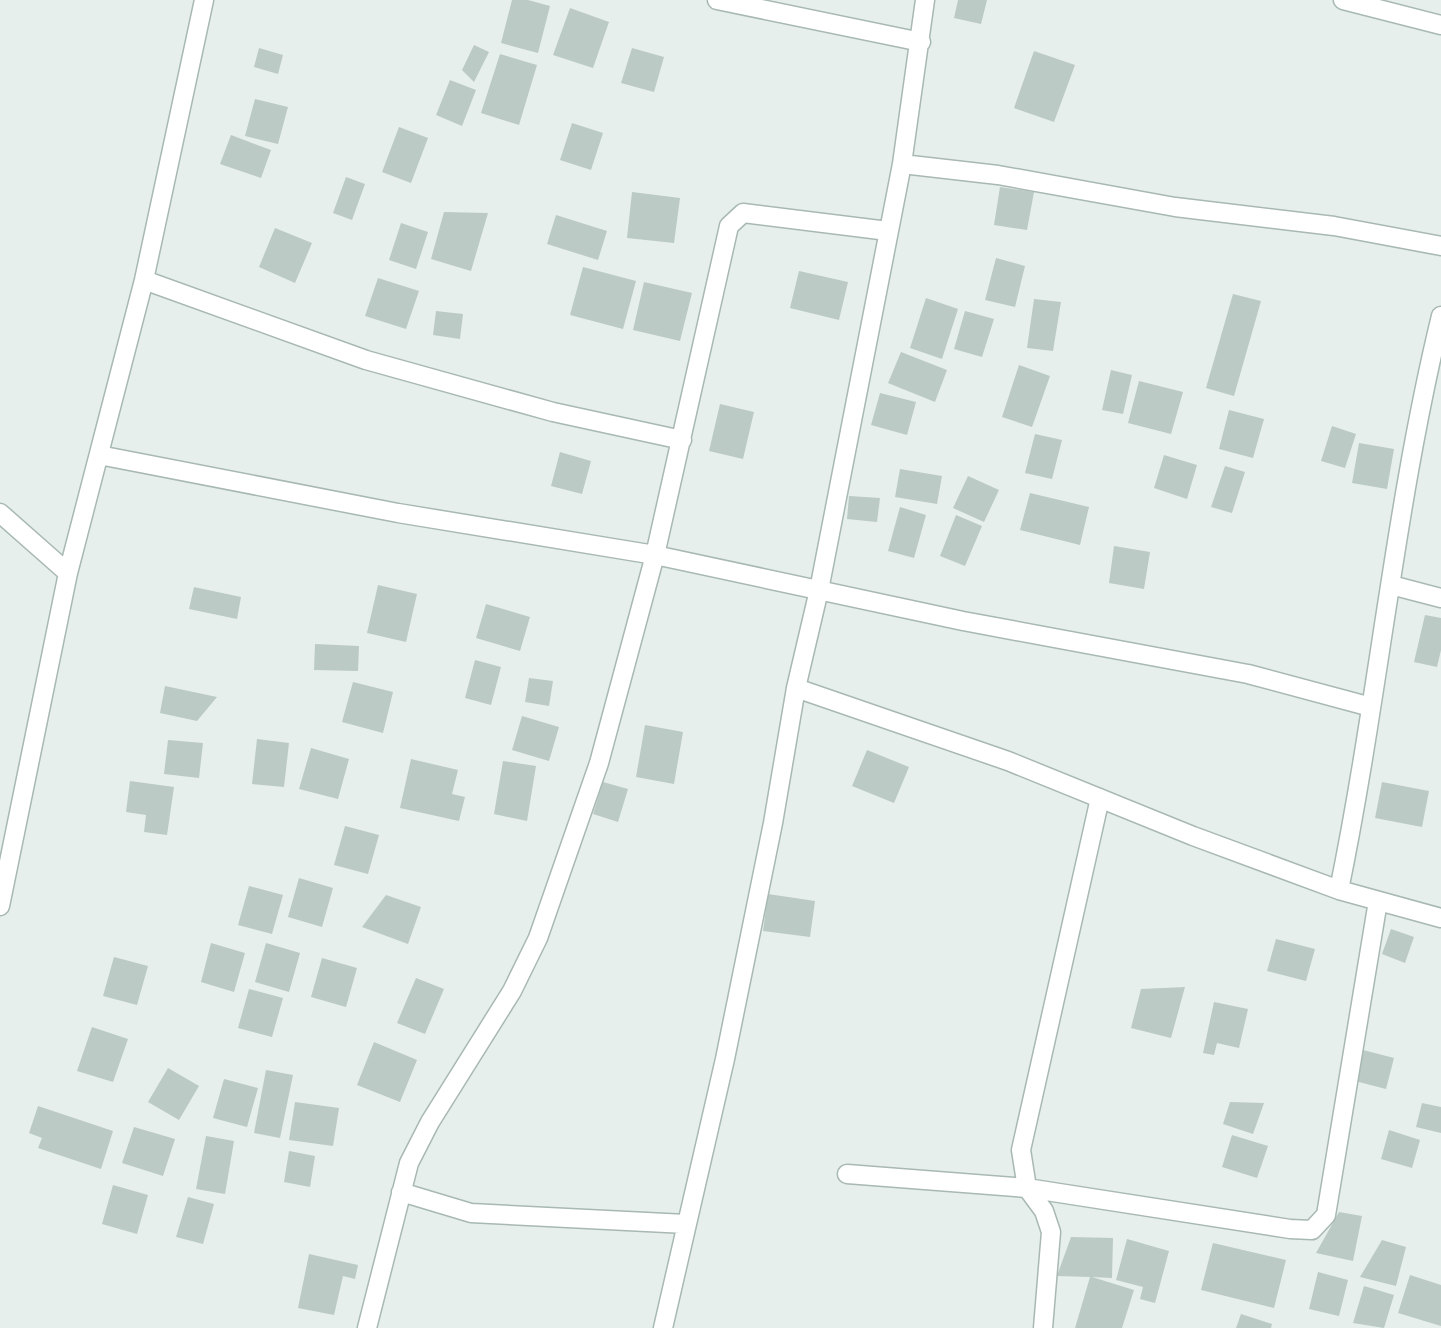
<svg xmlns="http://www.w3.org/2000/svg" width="1441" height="1328" font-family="Montserrat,sans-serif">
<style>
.building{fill:#bbcac4}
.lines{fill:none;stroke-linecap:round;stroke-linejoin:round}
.street-casing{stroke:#a8b8b2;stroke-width:21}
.street{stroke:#fff;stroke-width:18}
</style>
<rect width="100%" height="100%" fill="#e6efeb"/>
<path class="building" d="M512,0H528L550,6L538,53L501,43Z
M958,0H987L981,24L954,18Z
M570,8L609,22L593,68L553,55Z
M474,45L489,52L474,82L462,70Z
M259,48L283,55L278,74L254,67Z
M632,48L664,57L654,92L621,83Z
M1034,51L1075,65L1054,122L1014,108Z
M500,54L537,65L519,125L481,113Z
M450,80L476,90L462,126L436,115Z
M255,99L288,107L278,144L245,136Z
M572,123L603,133L591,170L560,160Z
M399,127L428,138L411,183L382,172Z
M231,135L271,150L261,178L220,164Z
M346,177L365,184L352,220L333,213Z
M1000,187L1034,192L1027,230L994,225Z
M632,192L680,198L674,243L627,238Z
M444,212L488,213L471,271L431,259Z
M556,215L607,231L598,260L547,244Z
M401,223L428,232L416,269L389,260Z
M275,228L312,243L295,283L259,267Z
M996,258L1025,266L1015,307L985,300Z
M583,267L636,281L623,329L570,315Z
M799,271L848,282L839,320L790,308Z
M378,278L419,291L406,329L365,316Z
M644,282L692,293L680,341L633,330Z
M1233,294L1261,301L1234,396L1206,388Z
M926,298L958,309L942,359L910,348Z
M1034,299L1061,302L1053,351L1027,348Z
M436,311L463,314L460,339L433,335Z
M965,311L994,319L982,357L954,349Z
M901,352L947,370L935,402L888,383Z
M1019,365L1050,376L1032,427L1002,417Z
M1111,370L1132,375L1123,414L1102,410Z
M1139,381L1183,392L1171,434L1128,423Z
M880,393L916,402L907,435L871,425Z
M720,404L754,412L743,459L709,451Z
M1229,410L1264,419L1253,458L1219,449Z
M1332,426L1356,434L1345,468L1321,461Z
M1035,434L1062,440L1052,479L1025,473Z
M1359,443L1394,449L1387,489L1352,483Z
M560,452L591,461L582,494L551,486Z
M1164,455L1197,465L1187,499L1154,488Z
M1225,466L1245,472L1232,513L1211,507Z
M900,469L942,476L937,504L895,497Z
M968,476L999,490L984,522L953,508Z
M1030,493L1089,507L1080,545L1020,530Z
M849,496L880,498L877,522L847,519Z
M900,507L926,515L914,558L888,551Z
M956,515L982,526L965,566L940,556Z
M1114,546L1150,552L1144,589L1109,583Z
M378,585L417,594L406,642L367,633Z
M194,587L241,597L237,619L189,609Z
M486,604L530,617L520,651L476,638Z
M1425,615L1441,618V650L1437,667L1414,662Z
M315,644L359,646L358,671L314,670Z
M475,660L501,667L491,705L465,698Z
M529,678L553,681L549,706L525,702Z
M353,682L393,692L383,733L342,722Z
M165,686L217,697L197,721L160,713Z
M522,716L559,727L549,761L512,750Z
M645,725L683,732L674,784L636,777Z
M257,739L289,743L284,787L252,784Z
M168,740L203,743L199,778L164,774Z
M311,748L349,759L338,799L299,789Z
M867,750L909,767L894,803L852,786Z
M411,759L458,770L452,794L465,797L459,821L400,808Z
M503,761L536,766L527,821L494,814Z
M130,781L174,787L167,835L144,832L146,815L126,812Z
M603,782L628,789L618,822L593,814Z
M1382,782L1429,791L1422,827L1375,818Z
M345,826L379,835L368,874L334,865Z
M299,878L333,888L322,927L288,917Z
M249,886L283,895L272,934L238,925Z
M768,894L815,901L810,937L763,931Z
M386,895L421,907L408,944L362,927Z
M1391,929L1414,937L1405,963L1382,954Z
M1276,939L1315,949L1306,981L1267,971Z
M211,943L245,953L234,992L201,982Z
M266,943L300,953L289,992L255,982Z
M114,957L148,966L137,1005L103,996Z
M322,958L357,968L346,1007L311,997Z
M416,978L444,989L425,1034L397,1023Z
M1185,987L1171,1038L1131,1028L1141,989Z
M249,989L283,998L272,1037L238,1028Z
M1214,1002L1248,1009L1239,1048L1217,1043L1214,1055L1203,1053Z
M92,1027L128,1039L113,1082L77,1071Z
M374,1042L417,1060L400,1102L357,1085Z
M1363,1050L1394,1058L1386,1089L1355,1081Z
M168,1068L199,1086L179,1120L148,1102Z
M266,1070L293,1075L280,1138L254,1133Z
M224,1079L258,1088L247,1127L213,1118Z
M295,1102L339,1108L333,1146L289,1140Z
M1230,1102L1264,1103L1253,1134L1223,1124Z
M1422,1103L1441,1107V1133L1416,1127Z
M38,1106L113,1131L101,1169L38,1148L42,1138L29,1133Z
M134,1127L175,1139L163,1176L122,1163Z
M1389,1130L1420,1140L1412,1168L1381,1159Z
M1232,1135L1268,1146L1257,1178L1222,1167Z
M206,1136L234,1141L225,1194L196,1189Z
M289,1151L315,1156L310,1187L284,1182Z
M113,1185L148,1195L137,1234L102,1224Z
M188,1197L214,1204L203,1244L176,1237Z
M1339,1212L1362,1216L1353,1261L1316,1253Z
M1071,1237L1113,1238L1112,1278L1092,1277L1134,1290L1122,1328H1075L1090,1277L1057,1276Z
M1127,1239L1169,1251L1155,1303L1140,1299L1143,1287L1116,1280Z
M1382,1240L1406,1247L1396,1286L1360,1277Z
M1213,1243L1286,1260L1274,1308L1201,1290Z
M309,1254L358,1265L355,1279L343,1276L334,1315L298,1308Z
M1318,1272L1348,1280L1339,1316L1309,1309Z
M1410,1275L1441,1285V1326L1398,1313Z
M1364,1286L1394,1295L1384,1328L1353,1323Z
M1241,1314L1272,1324L1271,1328H1236Z"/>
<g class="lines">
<g class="street-casing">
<path id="street" d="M717,0L921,42
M1343,0L1441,25
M902,164L998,175L1175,207L1334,226L1441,246
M144,280L366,360L553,412L682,440
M99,455L398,513L655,555L963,621L1248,674L1371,707
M0,513L68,573
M1391,585L1441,598
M796,688L1008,761L1193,836L1339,890L1441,918
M1339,890C1378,700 1395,505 1441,316
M0,906L68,573L144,280L204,0
M847,1174L1027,1188L1290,1229L1312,1230L1326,1215L1378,901
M401,1192L471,1213L686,1224
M367,1328L409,1163L430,1122L512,991L538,938L599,763L655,555L729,226L743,213L888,231
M663,1328L725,1059L773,823L796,688L819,590L902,164L925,0
M1043,1328L1051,1232L1044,1211L1027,1188L1021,1150L1100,798"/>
</g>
<use href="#street" class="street"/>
</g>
</svg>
